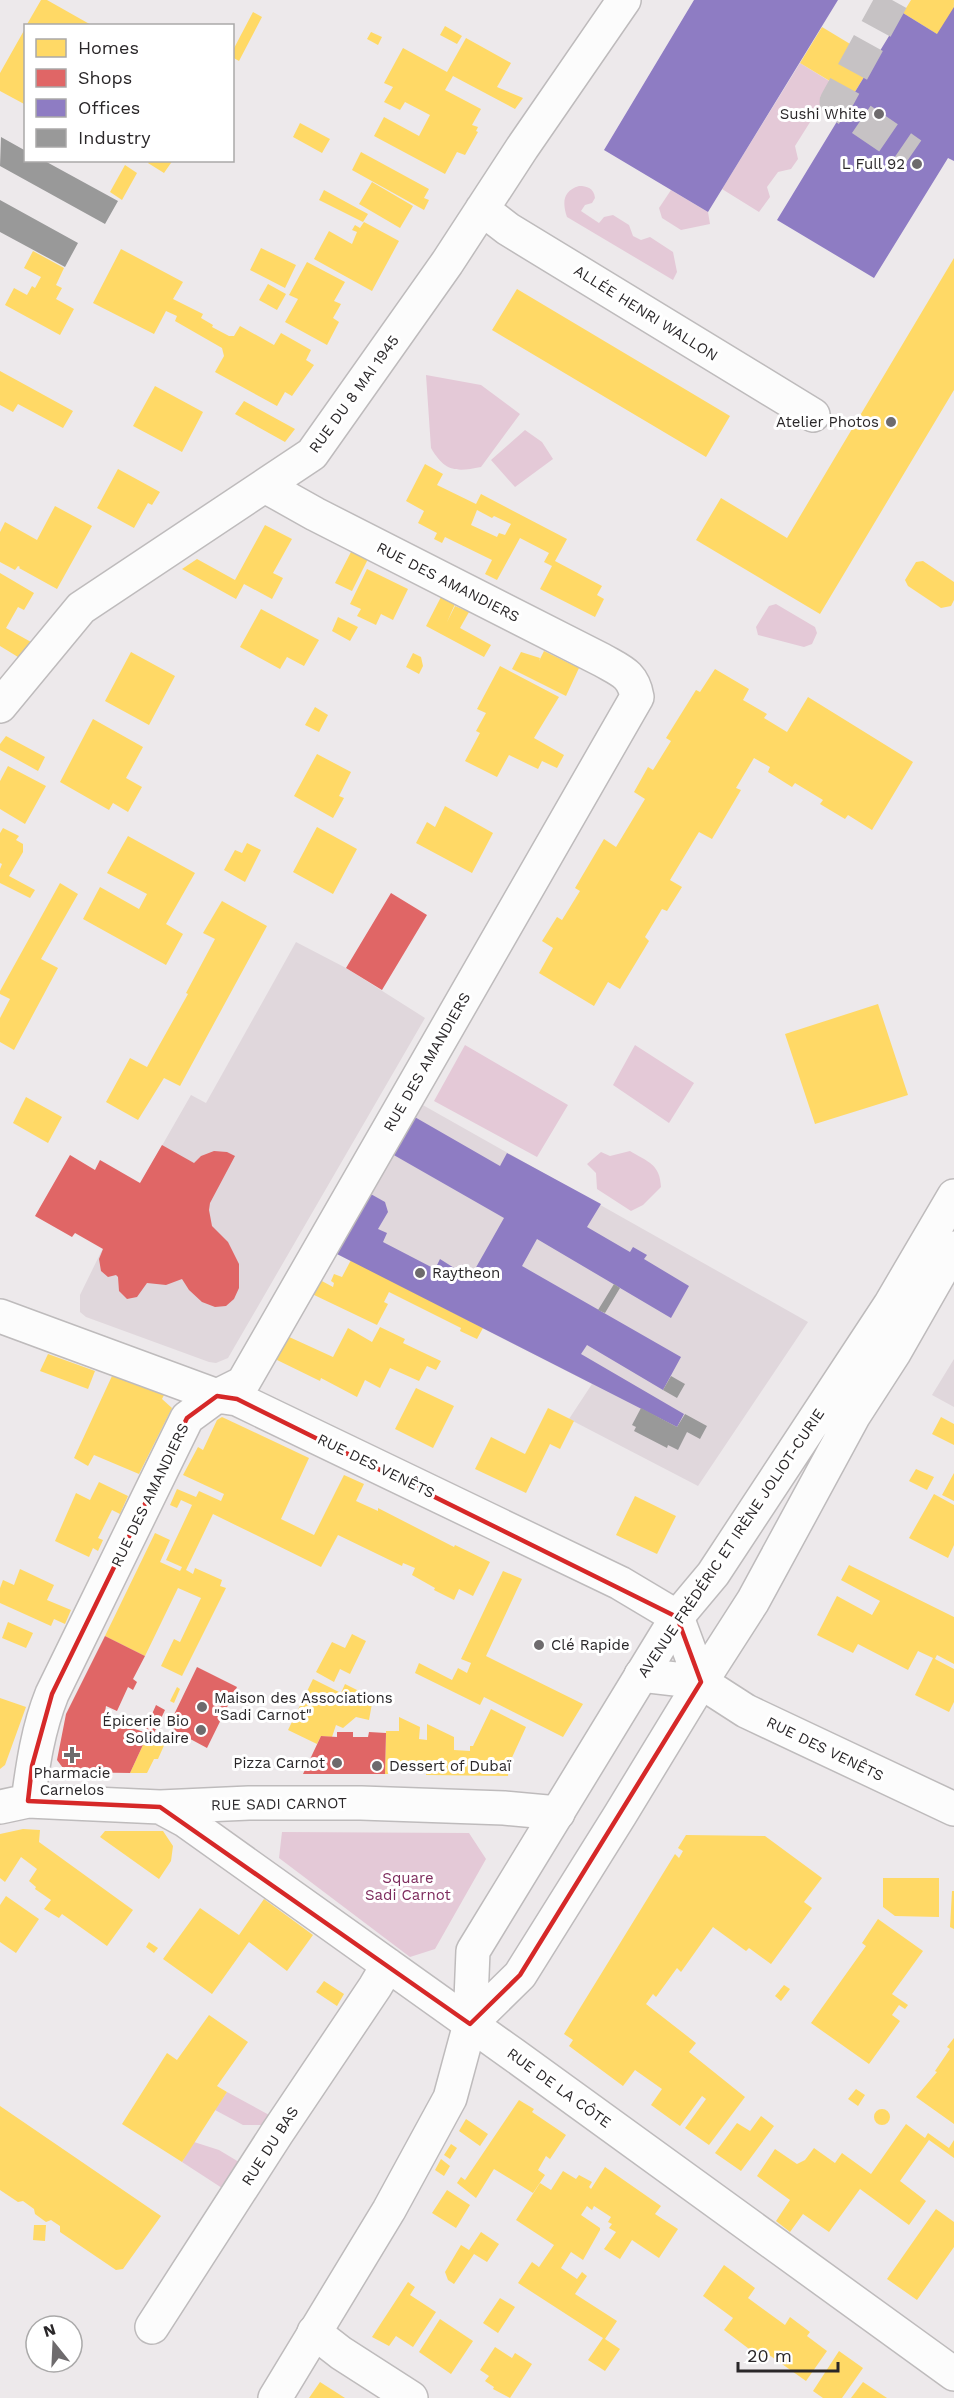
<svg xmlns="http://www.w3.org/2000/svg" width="954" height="2398" font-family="'Work Sans',sans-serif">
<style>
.built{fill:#e0d7dc}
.green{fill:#e4c9d7}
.homes{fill:#ffd966;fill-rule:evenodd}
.shops{fill:#e06666}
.offices{fill:#8e7cc3}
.industry{fill:#999}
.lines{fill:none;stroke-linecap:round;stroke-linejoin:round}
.minor-tunnel{stroke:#c6c2c4;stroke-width:33;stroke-dasharray:33 16;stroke-linecap:butt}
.minor-casing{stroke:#bebbbc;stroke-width:36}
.major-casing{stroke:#bebbbc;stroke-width:36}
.minor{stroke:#fcfcfc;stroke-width:33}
.major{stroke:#fcfcfc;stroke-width:33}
.marked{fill:none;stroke:#d62828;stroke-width:4.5;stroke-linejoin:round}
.poi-dot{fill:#6e6b6d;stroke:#fff;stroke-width:2}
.labels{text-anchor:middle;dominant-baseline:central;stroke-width:6;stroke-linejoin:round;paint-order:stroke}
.poi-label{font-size:15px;fill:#2a2729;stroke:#fff;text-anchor:end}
.street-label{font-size:15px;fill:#2a2729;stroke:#fff}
.park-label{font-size:15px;fill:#7d2b5d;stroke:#fff}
</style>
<rect width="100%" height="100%" fill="#ede9eb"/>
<path class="built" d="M296,942L346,968L425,1018L228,1358L216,1363L209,1362L86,1317L80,1312V1295L101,1252L191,1095L206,1103Z
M421,1104L808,1322L698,1486L569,1419L592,1384L335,1253Z
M954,1359V1407L932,1395Z"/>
<path class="green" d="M800,63L834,84L795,146L798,159L791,169L778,172L767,187L770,197L759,212L722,189Z
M579,186C587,186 594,188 595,198L592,203L585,205L581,211L599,223L604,217L613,215L629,225L633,236L641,240L650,237L673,252L677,272L673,280L567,217C562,202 563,191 579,186Z
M671,190L708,212L710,224L681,230L662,218L659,208Z
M426,375L481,385L520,414L481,467C456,472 445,472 431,448Z
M525,430L542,442L553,459L515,487L491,460Z
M776,604L815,627L817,633L812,644L804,647L758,635L756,627L769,606Z
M465,1045L568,1105L537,1157L434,1101Z
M635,1045L694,1083L669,1123L613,1085Z
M630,1151C648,1162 660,1164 661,1187L643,1205L631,1211L597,1189L596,1173L587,1164L601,1152L610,1156Z
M282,1832L469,1833L486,1859L435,1949L410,1957L279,1858Z
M227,2092L271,2116L264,2125H243L215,2110Z
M194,2142L219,2150L239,2162L222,2188L182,2162Z"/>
<path class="homes" d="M41,0H47L93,26H26Z
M911,0H954L953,44L903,13Z
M253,12L262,17L239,61L232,57V52Z
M445,26L462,36L457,44L440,35Z
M26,27V105L0,91V73Z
M822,27L875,59L853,95L800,63Z
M371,32L382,37L378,45L367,39Z
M466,38L511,63L497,87L523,98L515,109L453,76L445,90L481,109L472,125L478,127L476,131L478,132L465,155L457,152L445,174L374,136L384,117L419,136L430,115L405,102L400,110L384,102L393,87L384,83L403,48L447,72Z
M300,123L330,139L322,153L293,137Z
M361,152L429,189L424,198L429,200L424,210L352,170Z
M150,160H173L164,173L148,163Z
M125,165L137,173L122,200L110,192Z
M372,182L413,206L400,228L359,204Z
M324,190L368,214L363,222L319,200Z
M364,222L399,241L372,291L314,259L329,231L352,244L357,232L352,230L355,225L360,228Z
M261,248L296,265L285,288L250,270Z
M121,249L183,282L173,299L203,314L201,318L213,325L212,327L229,336H234L240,326L274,345L281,333L311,350L306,360L314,365L292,396L285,392L277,406L215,372L224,356L222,348L175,321L177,316L166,311L154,334L93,303Z
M33,251L64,268L56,285L62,288L56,299L74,309L60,335L5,305L14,288L27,295L32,286L35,288L41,277L24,268Z
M954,258V390L820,614L696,540L721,498L787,538Z
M307,262L345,282L334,301L341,304L333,318L339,322L327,345L285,322L298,299L289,295Z
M268,284L286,294L277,310L259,300Z
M517,289L730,416L706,457L492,330Z
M0,371L73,411L63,428L18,404L13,412L0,405Z
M155,386L203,412L182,452L133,426Z
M244,401L295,429L285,442L235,414Z
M425,464L443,474L437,485L476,504L481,494L567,539L555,561L602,586L597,595L604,599L595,617L540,589L552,566L544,562L549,553L520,538L497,580L485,574L492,560L445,537L442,543L434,539L437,533L418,523L424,511L406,501ZM477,510L492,518L494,516L511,524L505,535L499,533L497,537L471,525Z
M118,469L160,492L152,505L148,503L134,528L97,508Z
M55,506L92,526L57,589L19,568L20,567L18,566L15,570L0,562V532L5,522L37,540Z
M265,525L292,539L273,573L283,578L272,599L244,584L236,599L182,569L197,559L235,580Z
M352,550L368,559L352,591L335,583Z
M923,561L954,582V600L951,606L941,608L908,586L905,580L916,562Z
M367,569L408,589L393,620L381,614L376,625L357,616L361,609L350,604Z
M0,573L34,593L24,610L18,607L6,628L31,642L18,657L0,646Z
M441,597L455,604L447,622L455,606L469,612L460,628L491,645L484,657L426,626Z
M261,609L319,640L304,666L287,657L280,669L240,647Z
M338,617L358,627L350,641L332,631Z
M544,651L579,668L566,696L512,669L521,652L540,658L539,661Z
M131,652L175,676L149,725L105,701Z
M413,653L421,657L423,666L419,674L406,667Z
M500,666L559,697L534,738L564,755L557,768L542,761L538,769L509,755L497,777L465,761L480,733L476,731L486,713L477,709Z
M715,669L749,689L743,700L767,714L764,718L787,732L808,697L913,762L872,830L848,815L845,819L820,804L823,800L795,783L792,787L768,772L770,767L754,758L736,788L741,790L712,839L699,832L670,880L682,887L667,911L662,909L645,937L649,941L620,989L608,982L594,1006L539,973L553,948L542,941L557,917L562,920L580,891L575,888L604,839L616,847L645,799L634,792L648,767L653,770L671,741L666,738L696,690L700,692Z
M315,707L328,715L319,732L305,725Z
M93,719L143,747L126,778L142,787L128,812L113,803L109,810L60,782Z
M6,736L45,757L38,771L0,750V744Z
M317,754L351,772L339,796L344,798L333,818L294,796Z
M8,766L46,786L25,824L0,809V781Z
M445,806L493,833L472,873L416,843L427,822L435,827Z
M317,827L357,849L333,894L293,872Z
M3,828L19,836L16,840L23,844V852L9,876L35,890L30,898L0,883V869L2,864L0,863V833Z
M128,836L195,873L166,924L183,934L166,965L83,919L100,887L139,909L147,894L107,873Z
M247,843L261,850L245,882L224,870L235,850L242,853Z
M60,883L78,894L41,959L58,968L14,1050L0,1042V1018L10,999L0,994V991Z
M222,901L267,926L180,1086L164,1078L138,1120L106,1102L130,1058L147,1067L188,994L186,993L215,939L203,933Z
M878,1004L908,1095L815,1124L785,1034Z
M26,1097L62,1117L48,1143L13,1123Z
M351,1260L483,1328L477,1339L460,1331L461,1328L389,1292L384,1302L388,1304L377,1325L312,1294L320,1280L333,1287L334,1283L331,1281L334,1274L342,1277Z
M380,1327L405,1339L403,1343L441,1361L436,1370L427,1366L419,1381L390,1368L380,1388L365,1380L357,1397L321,1378L320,1381L275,1359L287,1336L333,1357L348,1328L372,1342Z
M48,1354L95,1371L88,1389L40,1371Z
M112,1376L164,1395L162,1399L172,1408L139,1474L94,1455L88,1466L74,1458Z
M416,1388L454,1406L433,1448L395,1429Z
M548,1408L574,1421L560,1449L550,1444L526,1493L475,1469L491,1437L525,1454Z
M222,1417L309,1458L281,1519L314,1535L344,1475L364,1484L356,1501L378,1511V1508L454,1547L455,1545L490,1562L473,1596L459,1589L454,1600L434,1590L435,1588L412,1575L415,1568L403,1563L402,1566L338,1535L321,1567L213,1514L186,1570L193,1574L195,1568L222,1580L220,1586L226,1588L182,1676L161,1666L174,1639L180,1642L201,1598L178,1588L145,1656L105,1636L155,1533L170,1540L160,1562L180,1571L182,1567L166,1560L192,1505L181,1500L177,1508L170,1505L177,1489L196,1497L199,1491L221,1501L224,1494L183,1475L198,1447L203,1450L217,1420Z
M941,1417L954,1424V1445L932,1434Z
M916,1469L934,1477L927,1490L909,1481Z
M954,1473V1501L942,1495Z
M99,1482L128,1496L120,1514L112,1510L98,1538L103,1540L98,1551L93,1548L89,1557L55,1541L76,1493L90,1500Z
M934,1494L954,1505V1545L948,1558L909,1538Z
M635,1496L676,1516L657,1554L616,1535Z
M849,1565L954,1617V1664L937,1655L935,1659L954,1669V1702L949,1712L915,1695L933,1658L918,1651L908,1670L858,1644L853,1653L817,1635L837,1596L872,1615L880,1601L841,1580Z
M20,1569L54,1585L47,1600L71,1610L65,1624L54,1619L51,1626L0,1603V1588L3,1580L14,1585Z
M503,1571L522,1579L486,1656L583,1704L563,1737L484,1697L480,1705L415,1673L419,1663L452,1680L458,1668L467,1673L471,1663L461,1659Z
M8,1622L33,1633L26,1648L2,1638Z
M352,1634L366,1641L350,1674L340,1669L334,1682L316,1672L332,1642L345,1648Z
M313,1679L341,1693L345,1684L373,1698L369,1720L356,1717L343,1728L336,1725L332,1737L321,1736L317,1744L288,1730Z
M177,1687L180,1689L174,1703L170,1701Z
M0,1698L26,1707L5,1765L0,1769Z
M491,1709L526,1727L509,1764L508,1776L426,1775V1766L388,1765V1774H385L386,1731H399V1717L420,1727L419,1739L427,1740V1724L454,1737V1750L470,1751V1746H473Z
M152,1732L164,1737L166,1741L158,1759H154L147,1773H130L148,1734Z
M23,1829L40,1830L39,1842L133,1910L107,1946L62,1914L59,1918L44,1909L51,1900L35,1889L36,1887L29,1881L37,1869L21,1857L5,1882L0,1878V1834Z
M105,1831H163L173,1846L171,1861L159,1879L100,1837Z
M686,1835L765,1836L822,1878L804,1902L812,1908L771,1964L749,1948L746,1951L713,1927L681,1972L677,1968L656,1997L653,1994L646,2004L696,2043L689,2052L745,2097L709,2145L685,2128L706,2099L702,2096L680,2126L651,2105L662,2089L635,2070L623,2086L569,2046L573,2040L564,2034L675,1854L679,1858L683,1851L678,1848Z
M883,1878H939V1917L895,1916L883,1907Z
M952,1891H954V1929L950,1927Z
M6,1896L39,1919L16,1953L0,1942V1905Z
M264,1899L313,1935L287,1971L249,1942L212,1994L163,1959L200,1908L239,1935Z
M878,1919L923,1951L892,1994L908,2005L905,2009L899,2005L892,2015L900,2021L869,2064L811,2023L866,1946L862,1943Z
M149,1942L158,1948L154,1953L146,1947Z
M324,1981L344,1994L337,2006L316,1992Z
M784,1985L790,1989L781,2001L775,1996Z
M209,2015L248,2042L217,2086L227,2092L182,2162L122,2124L167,2053L177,2060Z
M954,2038V2124L916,2097L937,2072L935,2071L950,2049L947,2047Z
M856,2089L865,2095L858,2106L848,2099Z
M519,2100L534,2109L532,2112L566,2135L550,2159L546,2156L538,2170L545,2175L533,2193L494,2169L476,2198L457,2183L461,2177L465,2180Z
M0,2106L161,2216L123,2269L116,2270L60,2232V2226L51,2220L46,2222L35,2214L34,2209L23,2201L18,2202L0,2190Z
M874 2117a8 8 0 1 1 16 0a8 8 0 1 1-16 0Z
M761,2116L774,2126L741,2171L715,2153L737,2123L750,2131Z
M466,2119L488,2134L480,2146L459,2131Z
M906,2124L925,2138L928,2133L949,2148L954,2140V2158L929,2140L900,2181L926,2201L909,2225L860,2189L829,2232L803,2214L790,2232L776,2221L790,2200L757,2176L775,2149L797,2164L805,2160L814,2148L835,2163L842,2153L871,2174Z
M451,2144L457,2148L450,2159L444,2155Z
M441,2159L450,2166L444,2176L435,2170Z
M605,2167L661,2206L655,2214L678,2229L659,2258L632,2240L620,2259L604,2249L616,2232L609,2228L612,2224L608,2222L611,2217L594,2206L592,2210L587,2206L581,2215L600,2228V2230L583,2260L571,2252L561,2268L577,2279L582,2272L587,2276L575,2294L617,2321L605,2339L620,2349L605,2371L588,2360L603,2338L518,2283L532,2262L539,2267L554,2245L516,2220L540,2183L551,2190L563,2171L576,2179L579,2175L592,2182L589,2187L591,2189Z
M447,2190L470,2205L456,2228L432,2213Z
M936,2209L954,2222V2247L917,2300L887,2279Z
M34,2225H46L45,2241L33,2240Z
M481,2232L499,2244L487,2262L474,2254L454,2284L448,2280L445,2272L461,2245L469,2250Z
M724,2265L755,2288L748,2298L785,2325L790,2317L810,2332L807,2336L827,2351L806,2381L765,2352L761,2358L724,2330L733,2318L703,2296Z
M408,2282L415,2287L410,2295L436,2312L413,2347L396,2336L389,2346L372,2337Z
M500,2298L515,2307L498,2333L483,2323Z
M440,2319L473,2341L451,2374L419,2352Z
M495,2347L512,2358L515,2353L532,2364L510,2398L493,2389L494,2387L485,2381L489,2376L480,2370Z
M839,2351L863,2368L842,2398H823L813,2391Z
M320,2382L345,2398H309Z
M863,2382L887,2398H851Z"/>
<path class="shops" d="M391,893L427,915L382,990L346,968Z
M162,1145L194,1163L201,1156L214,1151L227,1152L235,1156L210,1203L209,1210L212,1226L228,1242L239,1264V1288L234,1299L226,1306L215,1307L202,1302L189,1290L182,1279L166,1285L147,1283L137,1297L127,1299L119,1291L118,1277L116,1275L108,1277L101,1271L99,1259L103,1249L75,1233L72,1237L35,1216L70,1155L95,1170L100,1160L140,1183Z
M105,1636L145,1656L133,1679L137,1682L133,1690L128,1687L117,1711L106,1706L104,1719L117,1721V1728L135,1729L144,1732L156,1705L165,1710L154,1733L148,1734L130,1773L66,1772L57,1760L66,1714Z
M197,1667L237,1687L207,1748L168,1727Z
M337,1732H353V1737H368L369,1732L386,1733L385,1774H303L321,1736L337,1737Z"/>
<path class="offices" d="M694,0H838L708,212L604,150Z
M954,7V161L948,158L874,278L777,220L903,13L937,34Z
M413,1116L500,1166L507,1153L601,1204L587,1227L630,1252L633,1247L647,1255L644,1259L689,1286L671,1318L537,1239L522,1266L681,1357L663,1390L587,1345L581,1354L684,1414L677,1427L335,1253L369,1193L385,1202L388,1212L378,1229L387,1233L383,1242L435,1269L440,1259L470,1278L504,1218L392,1154Z"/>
<path class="industry" d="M1,137L26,151V160H43L118,201L105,224L0,166Z
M0,200L78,243L65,267L0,232Z
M614,1284L620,1288L605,1313L598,1310Z
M671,1376L685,1384L677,1398L663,1390Z
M641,1408L677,1427L685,1414L707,1426L700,1439L687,1432L678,1450L668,1445L667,1448L634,1431L636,1427L632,1425Z"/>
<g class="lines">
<path class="minor-tunnel" d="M892,0L836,102L912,154"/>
<g class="minor-casing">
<path id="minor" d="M482,209L508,229L813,415
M0,706L81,608L312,454L447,263L522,148L624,0
M0,1316L217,1396L237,1399L620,1583L677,1617L701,1682
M641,1675L701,1682L746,1711L954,1809
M28,1801C33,1764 38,1729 52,1694L187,1418L217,1396L243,1383L637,697C633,674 621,671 602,660L315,514L265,486
M0,1807L28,1801L160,1807L249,1803H361L504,1808L558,1813
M160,1807L186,1821L514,2055L954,2374
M152,2327L277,2133L375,1987L388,1965
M314,2332L341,2353L411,2398"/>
</g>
<g class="major-casing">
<path id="major" d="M470,2024L520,1975L620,1815L701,1682L753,1601L854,1415L894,1353L954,1248
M275,2398L389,2210L450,2098L470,2024L473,1951L677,1617L713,1574L890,1305L954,1196"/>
</g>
<use href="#minor" class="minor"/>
<use href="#major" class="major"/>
</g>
<path class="marked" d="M217,1396L237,1399L677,1617L701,1682L520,1975L470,2024L160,1807L28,1801L32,1766L52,1694L187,1418Z"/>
<g class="poi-dot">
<circle cx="879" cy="114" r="6"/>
<circle cx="917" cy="164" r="6"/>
<circle cx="891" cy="422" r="6"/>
<circle cx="420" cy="1273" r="6"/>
<circle cx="539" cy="1645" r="6"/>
<circle cx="202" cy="1707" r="6"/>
<circle cx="201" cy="1730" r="6"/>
<path d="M69 1746h6v6h6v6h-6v6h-6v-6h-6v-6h6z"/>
<circle cx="337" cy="1763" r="6"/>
<circle cx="377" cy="1766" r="6"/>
</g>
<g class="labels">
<g class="poi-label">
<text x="867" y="114">Sushi White</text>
<text x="905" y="164">L Full 92</text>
<text x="879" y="422">Atelier Photos</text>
<text x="432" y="1273" text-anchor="start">Raytheon</text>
<text x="551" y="1645" text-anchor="start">Clé Rapide</text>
<text x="214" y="1698" text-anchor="start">Maison des Associations<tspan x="214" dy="17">"Sadi Carnot"</tspan></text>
<text x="189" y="1721">Épicerie Bio<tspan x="189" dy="17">Solidaire</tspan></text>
<text x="325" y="1763">Pizza Carnot</text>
<text x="389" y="1766" text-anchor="start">Dessert of Dubaï</text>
<text x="72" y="1773" text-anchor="middle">Pharmacie<tspan x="72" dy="17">Carnelos</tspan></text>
</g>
<g class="street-label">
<text transform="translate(646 313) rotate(32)">ALLÉE HENRI WALLON</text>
<text transform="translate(354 394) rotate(-54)">RUE DU 8 MAI 1945</text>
<text transform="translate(448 582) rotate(27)">RUE DES AMANDIERS</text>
<text transform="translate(427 1062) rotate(-60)">RUE DES AMANDIERS</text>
<text transform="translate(376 1466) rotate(26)">RUE DES VENÊTS</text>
<text transform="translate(150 1495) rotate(-64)">RUE DES AMANDIERS</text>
<text transform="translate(731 1543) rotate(-56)">AVENUE FRÉDÉRIC ET IRÈNE JOLIOT-CURIE</text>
<text transform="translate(825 1749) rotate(26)">RUE DES VENÊTS</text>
<text transform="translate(279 1804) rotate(-1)">RUE SADI CARNOT</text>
<text transform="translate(559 2088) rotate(36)">RUE DE LA CÔTE</text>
<text transform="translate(270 2146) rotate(-57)">RUE DU BAS</text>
</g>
<g class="park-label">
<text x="408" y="1878">Square<tspan x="408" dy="17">Sadi Carnot</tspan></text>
</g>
</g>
<rect x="24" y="24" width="210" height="138" fill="#ffffff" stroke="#aaa9a9" stroke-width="1.5"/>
<rect x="36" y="39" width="30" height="18" fill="#ffd966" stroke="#aaa9a9" stroke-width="1.5"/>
<text x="78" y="54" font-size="18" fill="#2a2729">Homes</text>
<rect x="36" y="69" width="30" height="18" fill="#e06666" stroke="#aaa9a9" stroke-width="1.5"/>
<text x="78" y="84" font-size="18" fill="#2a2729">Shops</text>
<rect x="36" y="99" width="30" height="18" fill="#8e7cc3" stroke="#aaa9a9" stroke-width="1.5"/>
<text x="78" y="114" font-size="18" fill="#2a2729">Offices</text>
<rect x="36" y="129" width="30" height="18" fill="#999999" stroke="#aaa9a9" stroke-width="1.5"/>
<text x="78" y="144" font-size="18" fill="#2a2729">Industry</text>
<g transform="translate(54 2344) rotate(342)"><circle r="28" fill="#ffffff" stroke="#aaa9a9" stroke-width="1.5"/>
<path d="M0-4.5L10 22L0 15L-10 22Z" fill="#6e6b6d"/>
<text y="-9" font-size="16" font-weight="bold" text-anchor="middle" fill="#2a2729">N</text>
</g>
<path d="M738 2362v9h100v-9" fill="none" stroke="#2a2729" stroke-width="3"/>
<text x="747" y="2362" font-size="18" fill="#2a2729" stroke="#ffffff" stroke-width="4.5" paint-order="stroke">20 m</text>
</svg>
